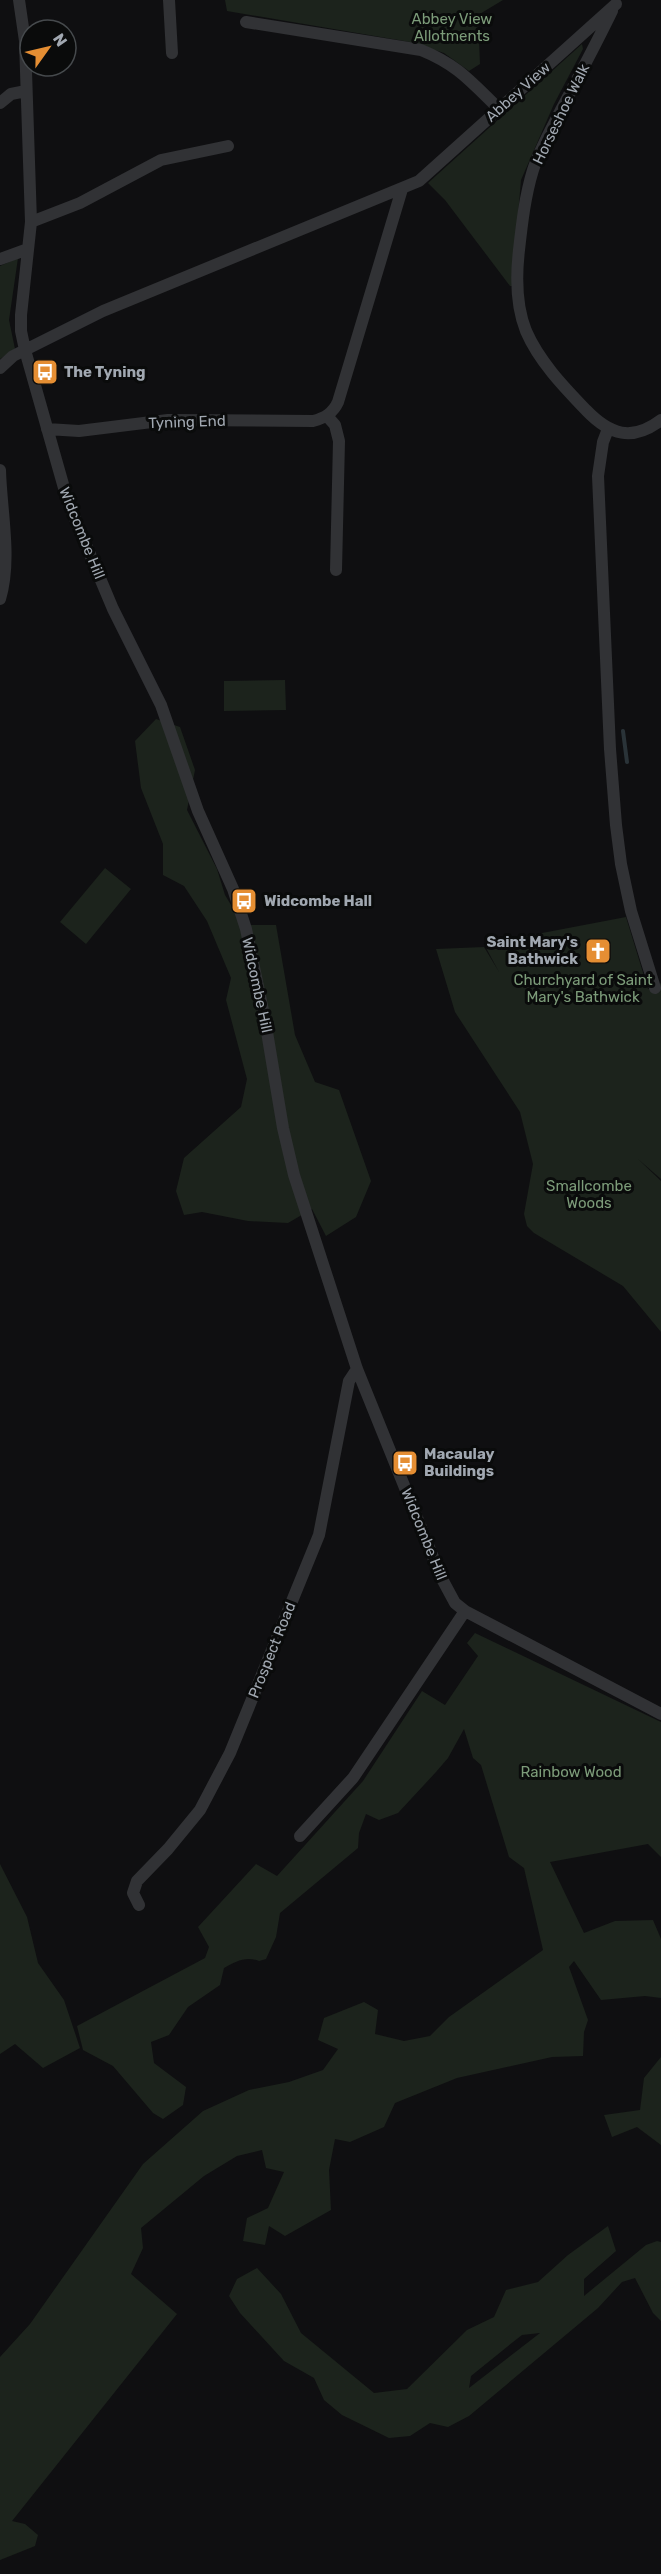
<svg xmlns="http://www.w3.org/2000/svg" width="661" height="2574" font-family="Rubik,sans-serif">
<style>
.green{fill:#1c231c;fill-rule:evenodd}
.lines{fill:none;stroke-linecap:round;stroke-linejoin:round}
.stream{stroke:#2a3338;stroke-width:4}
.minor{stroke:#313235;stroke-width:12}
.labels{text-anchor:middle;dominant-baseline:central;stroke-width:6;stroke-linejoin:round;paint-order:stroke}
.park-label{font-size:15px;fill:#7c9b79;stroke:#0a0b0b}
.street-label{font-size:15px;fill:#a1a8b1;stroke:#0a0b0b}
.poi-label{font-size:15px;font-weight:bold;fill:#a1a8b1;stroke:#0a0b0b;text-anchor:start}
</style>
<rect width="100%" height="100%" fill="#0f0f11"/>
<path class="green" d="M225,0H503L478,15L480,64L469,71L444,53L410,42L227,11Z
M582,44L583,49L554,104L521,180L512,286H510L445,200L428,183Z
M18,258L9,320L15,349L0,359V266Z
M285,680L286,710L224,711V681Z
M156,719L180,727L195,770L187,810L217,869L225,895L243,925H276L295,1035L315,1082L339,1090L371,1181L356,1217L326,1236L312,1209L288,1223L248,1221L202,1212L184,1215L176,1191L184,1158L241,1107L247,1079L226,1000L231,978L207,921L184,886L163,875V844L141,788L135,741Z
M105,868L131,889L86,944L60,922Z
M626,917L648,989L655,988L661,983V1179L638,1159L661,1181V1332L623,1286L534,1233L527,1226L524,1214L533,1164L520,1112L455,1012L436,949L484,947L499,972L484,944Z
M475,1633L661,1722V1857L648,1844L550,1862L584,1933L615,1921L653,1920L661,1939V1998L645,1996L601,2000L574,1961L569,1967L588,2020L584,2032L583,2056L552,2057L457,2078L395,2103L384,2127L350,2142L335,2139L329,2170L331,2210L285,2236L269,2226L265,2245L243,2241L247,2218L268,2208L284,2172L266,2168L262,2150L237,2156L204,2176L141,2228L143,2248L131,2274L177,2314L12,2521L25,2524L38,2535L35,2546L0,2560V2357L30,2324L143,2164L203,2111L249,2090L289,2082L323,2070L338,2049L318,2040L324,2018L364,2002L378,2010L375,2034L404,2041L430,2036L449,2017L543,1950L524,1868L509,1857L481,1765L473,1758L464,1729L448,1758L436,1772L398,1813L379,1820L366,1814L359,1833L358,1848L280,1913L276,1937L266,1959L259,1961C246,1956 236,1961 224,1968L220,1985L188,2007L169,2035L151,2042L154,2063L186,2087L183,2105L163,2119L153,2113L113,2066L83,2050L77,2026L205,1958L209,1947L198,1927L256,1864L277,1876L363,1781L422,1691L445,1705L478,1656L467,1643Z
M0,1864L27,1917L38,1963L64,2000L80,2048L43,2068L15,2044L0,2054Z
M661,2057V2145L637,2127L612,2137L604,2115L640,2110L644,2078Z
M608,2226L616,2251L584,2279V2296L646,2245L657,2241L661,2242V2321L653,2313L635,2278L622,2282L598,2308L469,2416L448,2427L430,2423L410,2436L389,2438L342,2415L324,2400L314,2378L284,2361L240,2313L229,2296L237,2279L257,2268L281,2294L301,2333L374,2393L407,2389L467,2330L494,2317L506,2290L538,2282L568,2255ZM540,2333L469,2388L471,2376L513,2342L522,2335Z"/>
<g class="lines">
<path class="stream" d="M623,731L627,762"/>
<path class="minor" d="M19,0L25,41L31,222L21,315V331L25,350L68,502L113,609L161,705L198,811L233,889L246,929L265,1020L283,1128L294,1175L357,1369L441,1577L455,1603L465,1611L661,1714
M169,0L172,53
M612,11C596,44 579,76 562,108C552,128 540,148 533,170C525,196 522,223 519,250C516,276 516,306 526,331C539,361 563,386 586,410C610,435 632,442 661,420
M246,22L421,50C458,65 471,82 499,109
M0,103L11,94L26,91
M31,222L80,203L161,160L228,146
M0,259L28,249
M0,368L13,356L103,311L419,181L616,4
M327,416L335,425L339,441L336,570
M47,429L79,431L168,420L313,421C325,418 333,413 338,402L402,189
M608,429L603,442L598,476L610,749L616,825L621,864L631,911L655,988
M0,470C1,511 12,559 0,599
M300,1836L353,1778L465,1611
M139,1905L133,1893L137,1881L168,1849L200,1810L230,1753L319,1535L349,1381L357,1369"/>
</g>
<defs>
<g id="bus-square" transform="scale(1.35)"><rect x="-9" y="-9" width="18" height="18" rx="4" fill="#e58e33" stroke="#0a0b0b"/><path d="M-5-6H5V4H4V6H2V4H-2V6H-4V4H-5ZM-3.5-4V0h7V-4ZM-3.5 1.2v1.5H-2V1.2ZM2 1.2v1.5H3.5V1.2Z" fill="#fff"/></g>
<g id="church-square" transform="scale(1.35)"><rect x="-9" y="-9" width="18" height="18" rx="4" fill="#e58e33" stroke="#0a0b0b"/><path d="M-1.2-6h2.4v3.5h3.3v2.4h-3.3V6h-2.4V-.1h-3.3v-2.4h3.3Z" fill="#fff"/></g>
</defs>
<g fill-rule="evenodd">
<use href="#bus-square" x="45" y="372"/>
<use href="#bus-square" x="244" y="901"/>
<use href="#church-square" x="598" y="951"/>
<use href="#bus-square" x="405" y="1463"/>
</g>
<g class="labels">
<g class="park-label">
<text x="452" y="19">Abbey View<tspan x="452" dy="17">Allotments</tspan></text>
<text x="583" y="980">Churchyard of Saint<tspan x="583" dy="17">Mary's Bathwick</tspan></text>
<text x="589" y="1186">Smallcombe<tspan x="589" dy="17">Woods</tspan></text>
<text x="571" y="1772">Rainbow Wood</text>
</g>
<g class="street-label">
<text transform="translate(518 92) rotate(-42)">Abbey View</text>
<text transform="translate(561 114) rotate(-64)">Horseshoe Walk</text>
<text transform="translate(187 422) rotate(-2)">Tyning End</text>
<text transform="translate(82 533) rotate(68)">Widcombe Hill</text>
<text transform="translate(257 985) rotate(78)">Widcombe Hill</text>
<text transform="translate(424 1534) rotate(68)">Widcombe Hill</text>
<text transform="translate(272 1650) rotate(-68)">Prospect Road</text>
</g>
<g class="poi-label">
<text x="64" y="372">The Tyning</text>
<text x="264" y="901">Widcombe Hall</text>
<text x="578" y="942" text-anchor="end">Saint Mary's<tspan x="578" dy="17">Bathwick</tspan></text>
<text x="424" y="1454">Macaulay<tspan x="424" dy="17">Buildings</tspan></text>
</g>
</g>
<g transform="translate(48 48) rotate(56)"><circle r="28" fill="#0a0b0b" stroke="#464a4d" stroke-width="1.5"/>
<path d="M0-4.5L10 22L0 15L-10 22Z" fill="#e58e33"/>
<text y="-9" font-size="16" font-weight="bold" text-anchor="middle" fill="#a1a8b1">N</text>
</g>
</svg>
